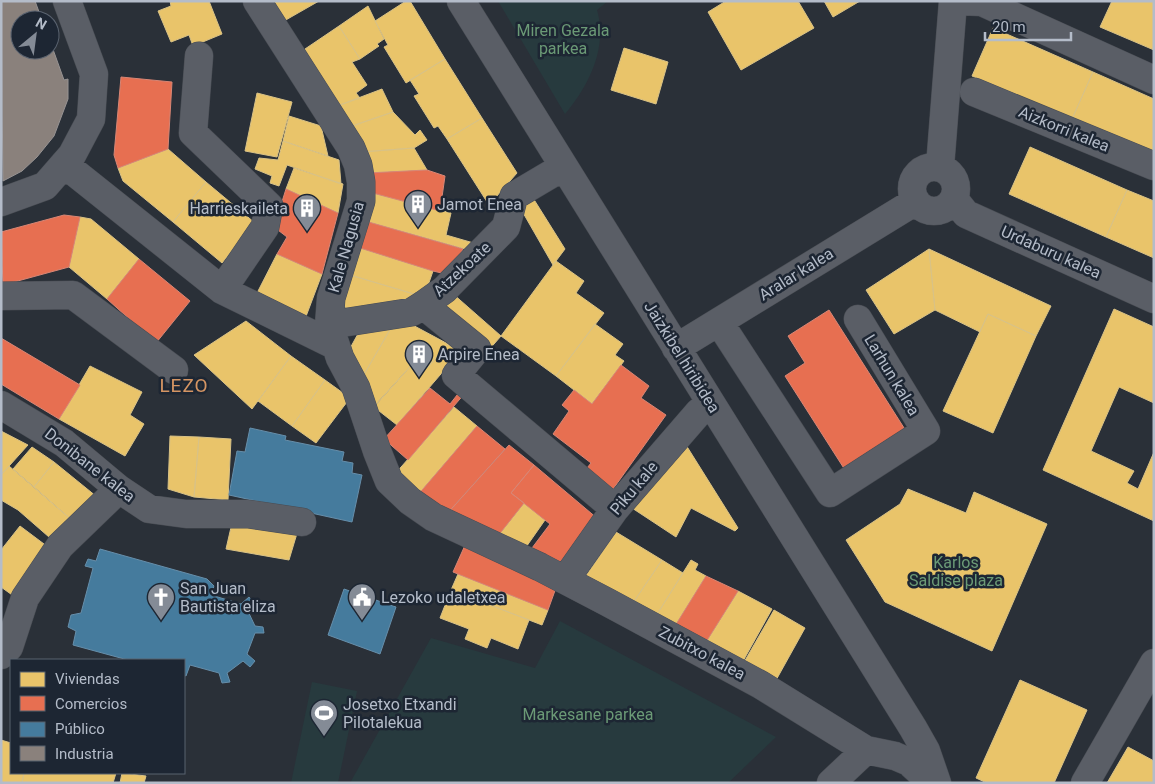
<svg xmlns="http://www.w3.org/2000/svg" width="1155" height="784" font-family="Roboto,sans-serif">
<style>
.green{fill:#273a3e}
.homes{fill:#e9c46a;stroke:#d9c286}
.shops{fill:#e76f51;stroke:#d88675}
.public{fill:#457b9d;stroke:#668eaa}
.industry{fill:#8a817c;stroke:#979393}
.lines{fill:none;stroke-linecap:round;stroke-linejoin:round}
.minor-casing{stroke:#484c53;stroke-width:29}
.minor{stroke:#5a5e66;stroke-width:28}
.labels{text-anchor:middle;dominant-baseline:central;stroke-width:5;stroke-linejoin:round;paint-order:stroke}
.park-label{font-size:16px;fill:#6b9a76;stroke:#1d2633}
.street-label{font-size:16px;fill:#b4bcc9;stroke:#1d2633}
.poi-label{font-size:16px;fill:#b4bcc9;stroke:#1d2633;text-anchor:start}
.quarter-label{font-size:19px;letter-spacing:1px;fill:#d59563;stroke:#1d2633}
</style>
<rect width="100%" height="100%" fill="#2a3038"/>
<path class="green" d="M498,1H608L597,10C608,47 589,86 565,114Z
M560,621L776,737L728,783H350L431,638L535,668Z
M312,682L357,691L338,783H291Z"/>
<path class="homes" d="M170,1H209L222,34L193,46L189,35L171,42L158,11L171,6Z
M272,1H319L284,21Z
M406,1H410L445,59L406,83L384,47L388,45L375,21Z
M726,1H798L814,28L741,70L708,12Z
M824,1H860L833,17Z
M1112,1H1154V50L1100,27Z
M368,6L384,39L377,44L379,46L360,59L339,26Z
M339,26L360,59L352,62L367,85L356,93L360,98L337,106L304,57L305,49Z
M993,28L1093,72L1072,119L972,76Z
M624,48L668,62L656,104L611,90Z
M445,59L482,118L447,139L438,126L434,128L414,96L419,94L410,80Z
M1093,72L1154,99V156L1072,119Z
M382,89L393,112L349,127L337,106Z
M257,93L292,102L277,157L245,151Z
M393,112L415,135L420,130L427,140L414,148L361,152L349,127Z
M289,116L321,126L328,156L283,141Z
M482,118L517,173L489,205L447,139Z
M283,141L339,160L341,184L287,165L279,186L270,183L272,176L255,169L259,158L278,160Z
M1030,147L1127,190L1106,237L1009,194Z
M414,148L427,170L368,173L361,152Z
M168,149L206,182L173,222L123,181L118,168Z
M294,168L343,184L338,213L286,189Z
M206,182L255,223L222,263L173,222Z
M528,190L565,249L553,265L518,204Z
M1127,190L1154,201V258L1106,237Z
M369,192L451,213L446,235L477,244L472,251L365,221Z
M80,217L91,219L139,259L107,299L69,267Z
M357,247L433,271L424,297L350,275Z
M929,249L935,310L894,334L866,290Z
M929,249L1051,306L1036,336L988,314L980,332L935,310Z
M277,254L322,274L305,319L256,295Z
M556,261L584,281L576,293L604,313L556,376L501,336Z
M350,275L424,297L369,314L341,306Z
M452,293L501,336L487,352L435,309Z
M1114,309L1154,327V403L1119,387L1091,451L1134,471L1127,483L1138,489L1154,452V521L1043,470Z
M988,314L1036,336L993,433L943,411Z
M246,321L291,356L252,409L194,355Z
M365,321H395L362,378L348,352Z
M395,321L407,322L448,344L427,368L417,359L376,404L362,378Z
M595,324L623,344L615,355L624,361L592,404L556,376Z
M448,344L459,353L397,425L374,407L417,359L427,368Z
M291,356L325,380L292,426L258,401Z
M90,366L142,392L130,415L144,424L125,456L59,419Z
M325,380L350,398L316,443L292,426Z
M454,407L477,426L417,496L394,475Z
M1,431L28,445L1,475Z
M170,436L199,437L194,497L168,489Z
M199,437L231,439L228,500L194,497Z
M686,445L738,528L735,531L691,508L676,537L632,508Z
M32,447L54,462L34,487L13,469Z
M54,462L102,501L74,522L34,487Z
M9,466L74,522L57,544L18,510L1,500V475Z
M908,489L966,513L974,492L1047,524L992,651L885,602L846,540L900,504Z
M524,503L545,520L524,550L497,537Z
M232,523L298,530L289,560L226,549Z
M20,526L52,550L15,597L1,587V550Z
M616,532L662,560L633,603L585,577Z
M662,560L683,573L656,616L633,603Z
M691,560L698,564L695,570L706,576L675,626L656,616Z
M458,574L548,610L542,625L451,590Z
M451,590L529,620L518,649L491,638L487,648L465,639L469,629L440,618Z
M738,591L772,609L742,663L706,642Z
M774,610L805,628L775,682L743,664Z
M1020,680L1087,710L1054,783H987L976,778Z
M1,740L11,743V773H24L22,783H1Z
M1128,747L1154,761V783H1107Z
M24,773H116L113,783H22Z
M122,773L146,776L144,783H120Z"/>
<path class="shops" d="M121,77L172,82L168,149L118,168L114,155Z
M427,170L445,176L440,211L369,192L368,173Z
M286,189L338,213L322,274L277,254L287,237L274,227Z
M64,215L80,217L69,267L3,285L1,232Z
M365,221L463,249L450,275L433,271L357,247Z
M139,259L190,301L156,343L107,299Z
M829,310L906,431L845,470L785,376L805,363L788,336Z
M1,338L80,385L59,419L1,384Z
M621,365L649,386L641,398L666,415L611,492L583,473L591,463L553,434L569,411L562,405L574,390L592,404Z
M430,388L450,404L461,390L465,393L408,460L384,439Z
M477,426L505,449L444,517L417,496Z
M509,445L534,465L511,493L524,503L497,537L447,514Z
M534,465L598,519L564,567L529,552L550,524L511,493Z
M466,543L557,585L548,610L453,572Z
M706,576L738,591L706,642L675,626Z"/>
<path class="public" d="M250,428L286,436L285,440L344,452L342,461L353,463L352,473L362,475L352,522L229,495L237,451L245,452Z
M100,549L207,579L214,586L211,595L241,604L249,597L253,602L246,607L255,626L263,627L264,633H255L247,654L255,661L250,667L243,661L227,673L230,682L222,683L219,673L190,665L186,676L184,675V660H128L73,645L76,631L68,627L71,615L81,613L93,568L85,566L88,559L96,561Z
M344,589L396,607L380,654L328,635Z"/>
<path class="industry" d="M1,1H35L42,20H20V50H50V41L64,80L68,79V99L54,136L37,157L22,171L3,181Z"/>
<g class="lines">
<g class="minor-casing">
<path id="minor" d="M257,1L351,148L358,165L361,182V201L331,298L329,325L340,358L356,388L377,451L389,481L410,501L433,517L540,567L607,602L761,685L866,750L895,756L909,762L921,773L926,783
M461,1L913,728L926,751L937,783
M958,1L982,2L1154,80
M199,56L193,133L269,206L265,227L222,290
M974,92L1154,166
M64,164L222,290L336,346
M912 189a22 22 0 1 1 44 0a22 22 0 1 1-44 0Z
M940,167L953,1
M954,199L966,214L1154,299
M1,202L45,186L72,155L91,119L94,74L67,1
M1,296L73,295L174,370
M423,305L477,349L456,375L615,509
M719,322L830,493L926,431L858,319
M329,325L412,312L423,305L444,290L506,227L514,196L563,167
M676,348L916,201
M1,405L64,443L119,489L149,509L186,514H248L302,522
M565,580L615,509L699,412L711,404
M1,655L9,647L25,598L60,546L119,489
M831,783L866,750
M1085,783L1154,663"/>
</g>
<use href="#minor" class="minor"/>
</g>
<defs>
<g id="building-pin" transform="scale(1.4375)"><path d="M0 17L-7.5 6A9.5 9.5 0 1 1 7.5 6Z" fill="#848b96" stroke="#1d2633"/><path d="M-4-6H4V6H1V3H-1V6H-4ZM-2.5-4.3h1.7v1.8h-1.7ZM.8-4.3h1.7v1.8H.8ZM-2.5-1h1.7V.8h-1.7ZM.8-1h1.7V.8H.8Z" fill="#fff"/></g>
<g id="church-pin" transform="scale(1.4375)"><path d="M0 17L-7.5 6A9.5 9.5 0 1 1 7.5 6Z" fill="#848b96" stroke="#1d2633"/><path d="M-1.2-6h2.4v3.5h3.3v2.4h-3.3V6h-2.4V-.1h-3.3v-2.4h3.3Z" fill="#fff"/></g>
<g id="civic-pin" transform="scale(1.4375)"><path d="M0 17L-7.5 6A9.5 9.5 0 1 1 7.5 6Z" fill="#848b96" stroke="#1d2633"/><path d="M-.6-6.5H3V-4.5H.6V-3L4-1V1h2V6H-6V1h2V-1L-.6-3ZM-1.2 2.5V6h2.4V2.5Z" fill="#fff"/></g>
<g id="stadium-pin" transform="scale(1.4375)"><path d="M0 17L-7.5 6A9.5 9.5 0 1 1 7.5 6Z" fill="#848b96" stroke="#1d2633"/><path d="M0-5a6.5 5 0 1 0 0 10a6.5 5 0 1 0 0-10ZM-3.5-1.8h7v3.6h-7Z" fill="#fff"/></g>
</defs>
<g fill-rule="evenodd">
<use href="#building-pin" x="418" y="204"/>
<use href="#building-pin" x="307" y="208"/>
<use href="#building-pin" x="419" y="354"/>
<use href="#church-pin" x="161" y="597"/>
<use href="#civic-pin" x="362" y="597"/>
<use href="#stadium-pin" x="324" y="713"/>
</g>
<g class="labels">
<g class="park-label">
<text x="563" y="30">Miren Gezala<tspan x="563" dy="18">parkea</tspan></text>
<text x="956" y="562">Karlos<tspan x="956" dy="18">Saldise plaza</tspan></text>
<text x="588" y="714">Markesane parkea</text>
</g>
<g class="street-label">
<text transform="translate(1064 129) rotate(22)">Aizkorri kalea</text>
<text transform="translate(346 247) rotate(-74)">Kale Nagusia</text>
<text transform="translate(1051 252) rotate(24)">Urdaburu kalea</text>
<text transform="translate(462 269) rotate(-43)">Atzekoate</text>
<text transform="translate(796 274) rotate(-32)">Aralar kalea</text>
<text transform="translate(682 357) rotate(58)">Jaizkibel hiribidea</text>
<text transform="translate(892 375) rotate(59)">Larhun kalea</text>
<text transform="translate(90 465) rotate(38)">Donibane kalea</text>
<text transform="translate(634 488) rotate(-50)">Piku kale</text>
<text transform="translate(702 653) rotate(28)">Zubitxo kalea</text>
</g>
<g class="poi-label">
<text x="437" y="204">Jamot Enea</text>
<text x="288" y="208" text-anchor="end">Harrieskaileta</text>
<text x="438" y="354">Arpire Enea</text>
<text x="180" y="588">San Juan<tspan x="180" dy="18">Bautista eliza</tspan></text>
<text x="381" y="597">Lezoko udaletxea</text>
<text x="343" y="704">Josetxo Etxandi<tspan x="343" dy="18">Pilotalekua</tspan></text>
</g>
<g class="quarter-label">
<text x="184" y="385">LEZO</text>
</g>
</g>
<rect width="1155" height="784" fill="none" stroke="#b4bcc9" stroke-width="5"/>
<rect x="10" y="659" width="175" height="115" fill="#1d2633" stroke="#59626f"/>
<rect x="20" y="672" width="25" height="15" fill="#e9c46a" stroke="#59626f"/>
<text x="55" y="684" font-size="15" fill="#b4bcc9">Viviendas</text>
<rect x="20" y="696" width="25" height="15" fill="#e76f51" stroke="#59626f"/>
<text x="55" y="709" font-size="15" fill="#b4bcc9">Comercios</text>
<rect x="20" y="722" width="25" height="15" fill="#457b9d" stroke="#59626f"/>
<text x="55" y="734" font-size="15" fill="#b4bcc9">Público</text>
<rect x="20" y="746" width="25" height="15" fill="#8a817c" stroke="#59626f"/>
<text x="55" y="759" font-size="15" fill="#b4bcc9">Industria</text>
<g transform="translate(35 35) rotate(29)"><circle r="24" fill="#1d2633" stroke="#59626f"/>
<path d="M0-4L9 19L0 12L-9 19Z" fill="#848b96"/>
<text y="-8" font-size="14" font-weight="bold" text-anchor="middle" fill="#b4bcc9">N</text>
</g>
<path d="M985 32v8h86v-8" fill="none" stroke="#b4bcc9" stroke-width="2.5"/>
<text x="992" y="32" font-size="15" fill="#b4bcc9" stroke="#1d2633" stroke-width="4" paint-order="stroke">20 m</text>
</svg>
